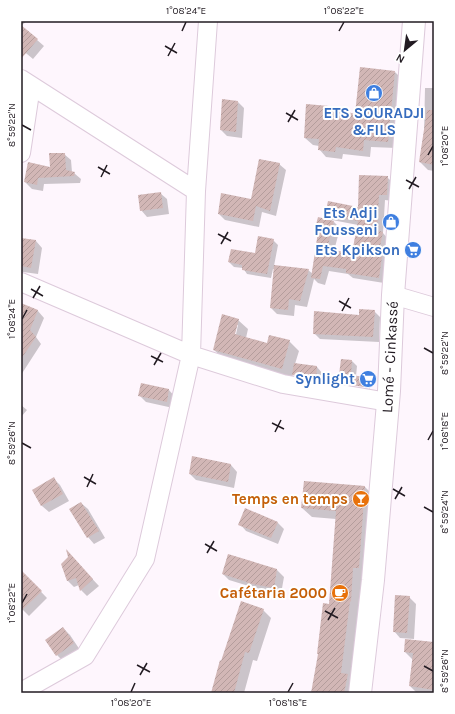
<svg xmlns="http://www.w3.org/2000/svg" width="455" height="714" font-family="Karla,sans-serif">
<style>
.shadow{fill:#0003;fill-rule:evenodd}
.building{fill:url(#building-hatch)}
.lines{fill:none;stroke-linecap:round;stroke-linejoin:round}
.minor-casing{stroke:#ddcadb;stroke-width:20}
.highway-casing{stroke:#ddcadb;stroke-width:24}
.minor{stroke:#fff;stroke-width:18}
.highway{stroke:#fff;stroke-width:22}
.ticks{fill:none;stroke:#221b22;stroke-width:1.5}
.labels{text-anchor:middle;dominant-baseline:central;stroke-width:4;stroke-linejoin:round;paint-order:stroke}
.shop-label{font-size:15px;font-weight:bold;fill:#366cbe;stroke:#fff;text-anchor:end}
.street-label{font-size:15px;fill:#221b22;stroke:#fff}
.food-label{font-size:15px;font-weight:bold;fill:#c56008;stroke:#fff;text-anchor:end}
.neatline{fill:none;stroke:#221b22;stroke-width:1.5}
.ticks-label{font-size:10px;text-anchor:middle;fill:#221b22}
</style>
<defs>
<pattern id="building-hatch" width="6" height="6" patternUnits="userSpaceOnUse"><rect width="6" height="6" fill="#d2b7b6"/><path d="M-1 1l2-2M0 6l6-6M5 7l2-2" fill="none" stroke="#b49d9c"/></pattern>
</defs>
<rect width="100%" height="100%" fill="#fef6fd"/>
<path class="shadow" d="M21,21H27L21,26L44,46L33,59L21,49Z
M395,72L402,79L396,148L371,147L370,157L343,154L342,159L326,157L319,149V146L313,145L305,138L329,107L331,109L356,115Z
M425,88H434V171L428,170L420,162L424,134Z
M238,102L244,108L242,138L227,136L221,130Z
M64,154L71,160L72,172L74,173L81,179L80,183L44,184L43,191L32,189L25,182L51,168Z
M279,164L286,170L276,216L262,212L259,227L225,220L219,214L252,200Z
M387,177L393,183V201L385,200L383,233L388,239L384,261L387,264L384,283L353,278L348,274L329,271L325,285L318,283L314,279L307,307L295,305L294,316L277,314L271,308L275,269H273L271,278L247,274L243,268L234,267L229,262L256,255L273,240L278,245L274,266L308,270L313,274L319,234L315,231L334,222L340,228L334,251L352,254L358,225L332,220L326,214L359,208Z
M160,193L167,199L169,214L147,217L141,210Z
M21,239L36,241L42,248L38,274L23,272L21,270Z
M21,304L38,311L44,318L36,337L41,344L21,375Z
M374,311L380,317L379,342L320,339L314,333Z
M238,320L248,329L246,338L268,344L289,341L299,351L295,364L317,367L323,374L322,385L300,381L293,374L292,378L224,359L214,350ZM236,325H238L235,339H233Z
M352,361L357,366L356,376L365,378L370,383L369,392L345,388L339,382ZM344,383L369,387V389L344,385Z
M141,385L169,390L175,397L173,408L146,402L139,395Z
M21,405L27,410L21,417Z
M231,465L237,472L234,488L196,480L190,474Z
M54,479L60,485L69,501L49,512L42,506L33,490Z
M365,487L374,496L368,577L362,576L360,610L351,678L357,684L355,693H312L330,605L336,519L312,517L302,508Z
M81,503L88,509L105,538L94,544L88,537Z
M278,523L284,529L278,544L246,531L240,524Z
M68,553L99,586L87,596L81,590L79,585L74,587L68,581L70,557Z
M228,555L277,570L284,577L281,594L255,589L252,587L229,580L223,574Z
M21,571L47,598L29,616L21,608Z
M409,597L416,604L414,639L400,638L394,631Z
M263,610L271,618L257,661L253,660L244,693H212Z
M63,628L70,635L80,650L64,662L57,655Z
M434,643V693H417L410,686L413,660L405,652Z"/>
<path class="building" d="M21,25L38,39L21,59Z
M360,67L395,71L388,142L364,140L363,151L336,147L335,152L318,150L319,139L304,138L306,104L329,106V107L355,114Z
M222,99L238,101L236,132L220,130Z
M427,110H434V165L419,162Z
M49,153H65L66,170L75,172L74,176L38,178L37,185L24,182L28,162L50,167Z
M259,159L280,163L270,211L256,206L253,221L218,214L221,193L251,199Z
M359,175L388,176L387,195H379L377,230L383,232L378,256L382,257L379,278L346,273V269L323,266L320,279L311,278L318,232H314L318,217L334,221L327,249L352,253L358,221L325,214L328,201L358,207Z
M161,192L163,208L140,211L138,195Z
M258,236L274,239L267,274L242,270V265L228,262L231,249L255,253Z
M21,238L36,240L31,268L21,266Z
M274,265L309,269L300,301L289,299L288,310L270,308Z
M21,303L38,310L30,330L36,337L21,359Z
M359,309L375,310L373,337L313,334L314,311L359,315Z
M222,314L239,319L235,334L267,343L269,335L290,340L282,369L213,350Z
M341,359L352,360L351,375L365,377L364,387L338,383Z
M294,363L317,366L316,379L292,375Z
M141,383L169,389L167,402L138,396Z
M192,456L231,464L228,482L189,474Z
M54,477L63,494L41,506L32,490Z
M304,481L365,486L359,568H353L351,602L350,601L341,673L348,674L344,693H311L318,654H317L323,603L329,604L336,511L301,508Z
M81,502L99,531L87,538L69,509Z
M245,508L278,522L271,538L238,525Z
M66,549L93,579L80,591L76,578L67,581L61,564L68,557Z
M228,554L277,569L274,588L247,583V582L222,574Z
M21,570L42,591L21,611Z
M395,595L410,596L407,633L393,632Z
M241,601L264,609L249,653L245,652L234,693H211L220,660L221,661Z
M63,627L74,643L56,656L45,640Z
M405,639L434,642V690L409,686L413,653L404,652Z"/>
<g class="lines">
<g class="minor-casing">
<path id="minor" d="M21,79L196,191
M21,153L31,86
M21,282L191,355L283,384L388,402
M393,295L434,307
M21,692L85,656L145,559L191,355L196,191L208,21"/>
</g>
<g class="highway-casing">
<path id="highway" d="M360,693L373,580L389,391L393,295L414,21"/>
</g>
<use href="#minor" class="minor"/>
<use href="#highway" class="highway"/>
</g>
<path class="ticks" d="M182,31L186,22M339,31L344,22M165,46L177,53M168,56L175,43M286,113L298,120M288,122L295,110M22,125L31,130M428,155L433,146M98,167L110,174M101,177L107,165M406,180L419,187M409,189L416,177M218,234L231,241M221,244L228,232M31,289L43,296M33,298L40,286M339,301L351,308M342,311L349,298M22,319L27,310M424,348L433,353M151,356L163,362M154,365L161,353M272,423L284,429M275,432L281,420M428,440L433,431M22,443L31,448M84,477L96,484M87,487L93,474M393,489L405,496M395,499L402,487M424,507L433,512M205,544L217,551M207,553L214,541M22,603L27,594M325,611L338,618M328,620L335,608M137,665L150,672M424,666L433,671M140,675L147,663M131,692L135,683M288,692L293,683"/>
<defs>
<g id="shop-disc" transform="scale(0.9)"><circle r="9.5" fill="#3f7fe0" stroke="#fff"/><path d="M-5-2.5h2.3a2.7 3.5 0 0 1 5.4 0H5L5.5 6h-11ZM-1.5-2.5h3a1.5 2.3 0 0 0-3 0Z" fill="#fff"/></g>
<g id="supermarket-disc" transform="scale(0.9)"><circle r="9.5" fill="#3f7fe0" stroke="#fff"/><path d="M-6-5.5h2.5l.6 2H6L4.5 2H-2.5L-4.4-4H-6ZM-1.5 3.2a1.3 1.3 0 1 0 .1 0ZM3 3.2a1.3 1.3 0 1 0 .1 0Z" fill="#fff"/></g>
<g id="bar-disc" transform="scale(0.9)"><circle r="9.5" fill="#e8710a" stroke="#fff"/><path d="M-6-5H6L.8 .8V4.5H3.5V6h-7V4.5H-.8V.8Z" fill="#fff"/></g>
<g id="cafe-disc" transform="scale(0.9)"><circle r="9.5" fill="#e8710a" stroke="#fff"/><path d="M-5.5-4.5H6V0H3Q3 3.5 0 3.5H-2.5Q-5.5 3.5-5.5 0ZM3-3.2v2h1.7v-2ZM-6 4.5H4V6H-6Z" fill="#fff"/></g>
</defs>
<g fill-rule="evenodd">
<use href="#shop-disc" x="374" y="93"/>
<use href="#shop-disc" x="391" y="222"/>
<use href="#supermarket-disc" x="413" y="250"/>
<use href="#supermarket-disc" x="368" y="379"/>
<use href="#bar-disc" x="361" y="499"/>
<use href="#cafe-disc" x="340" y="593"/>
</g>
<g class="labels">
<g class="shop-label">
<text x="374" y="113" text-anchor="middle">ETS SOURADJI<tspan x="374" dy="17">&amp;FILS</tspan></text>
<text x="378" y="213">Ets Adji<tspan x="378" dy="17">Fousseni</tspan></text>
<text x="400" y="250">Ets Kpikson</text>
<text x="355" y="379">Synlight</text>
</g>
<g class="street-label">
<text transform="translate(390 357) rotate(-87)">Lomé - Cinkassé</text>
</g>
<g class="food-label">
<text x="348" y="499">Temps en temps</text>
<text x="327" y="593">Cafétaria 2000</text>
</g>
</g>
<rect width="455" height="714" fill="none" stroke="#ffffff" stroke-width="44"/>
<g transform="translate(405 50) rotate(209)" stroke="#ffffff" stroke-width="3" paint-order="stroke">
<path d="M0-3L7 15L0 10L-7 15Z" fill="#221b22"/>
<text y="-6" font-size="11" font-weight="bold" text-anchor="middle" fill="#221b22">N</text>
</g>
<rect x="22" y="22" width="411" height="670" class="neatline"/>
<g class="ticks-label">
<text x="186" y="14">1°08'24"E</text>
<text x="344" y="14">1°08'22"E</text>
<text transform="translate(11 125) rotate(-90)" y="4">8°59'22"N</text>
<text transform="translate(444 146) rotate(-90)" y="4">1°08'20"E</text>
<text transform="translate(11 319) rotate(-90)" y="4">1°08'24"E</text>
<text transform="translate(444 353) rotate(-90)" y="4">8°59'22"N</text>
<text transform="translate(444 431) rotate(-90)" y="4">1°08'18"E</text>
<text transform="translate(11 443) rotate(-90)" y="4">8°59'26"N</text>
<text transform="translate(444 512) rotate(-90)" y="4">8°59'24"N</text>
<text transform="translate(11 603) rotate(-90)" y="4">1°08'22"E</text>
<text transform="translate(444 671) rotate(-90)" y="4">8°59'26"N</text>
<text x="131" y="706">1°08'20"E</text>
<text x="288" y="706">1°08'18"E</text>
</g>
</svg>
